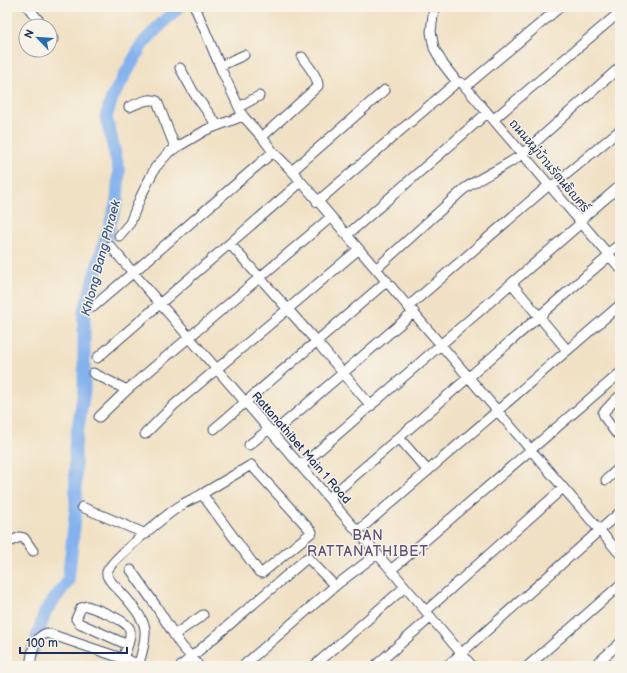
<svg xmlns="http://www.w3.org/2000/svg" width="627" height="673" font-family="'Balsamiq Sans','Playpen Sans Thai',sans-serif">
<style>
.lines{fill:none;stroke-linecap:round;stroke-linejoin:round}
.river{stroke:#83b2ee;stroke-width:13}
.minor-casing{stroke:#3b4a6d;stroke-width:11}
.minor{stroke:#fff;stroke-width:9}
.labels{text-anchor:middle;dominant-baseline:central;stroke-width:3;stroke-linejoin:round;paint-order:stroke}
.street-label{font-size:12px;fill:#1b2f5e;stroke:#f7f3e8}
.water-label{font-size:13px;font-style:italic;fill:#3a5689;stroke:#f7f3e8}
.quarter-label{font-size:14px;letter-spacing:1px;fill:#5e507c;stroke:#f7f3e8}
</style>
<rect width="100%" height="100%" fill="#f7f3e8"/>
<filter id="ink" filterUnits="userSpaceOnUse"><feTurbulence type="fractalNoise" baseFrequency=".025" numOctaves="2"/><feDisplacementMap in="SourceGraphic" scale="8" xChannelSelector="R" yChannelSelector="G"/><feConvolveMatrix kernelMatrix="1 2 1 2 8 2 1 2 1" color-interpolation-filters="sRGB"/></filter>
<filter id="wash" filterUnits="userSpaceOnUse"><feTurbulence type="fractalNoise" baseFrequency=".012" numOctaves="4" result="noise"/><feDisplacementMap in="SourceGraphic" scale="16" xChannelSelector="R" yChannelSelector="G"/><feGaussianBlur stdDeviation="0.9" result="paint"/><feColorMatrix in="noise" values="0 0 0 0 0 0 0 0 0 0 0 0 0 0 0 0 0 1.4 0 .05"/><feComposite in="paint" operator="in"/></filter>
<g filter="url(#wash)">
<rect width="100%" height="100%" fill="#f1e1c4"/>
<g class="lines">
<path class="river" d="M33,650L45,612L68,581L76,508L75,446L84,391V311L117,201L119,170L106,117L112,98L143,43L178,7"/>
</g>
</g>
<g filter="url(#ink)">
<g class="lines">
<g class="minor-casing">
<path id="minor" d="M28,7L43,26
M195,7L222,71L243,116
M434,7L431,32L434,48L443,64L457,82L462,83L620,268
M50,35L53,39
M220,66L244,55
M180,68L194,93L217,125
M465,87L560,7
M129,107C137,104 148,97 157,101L175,147
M239,107L259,96
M494,119L620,12
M262,137L318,86C318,76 307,65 302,57
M292,171L385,90
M551,187L620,130
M317,202L457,82
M579,221L620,186
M347,235L487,113
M119,236L130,223L141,196L155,168L169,152L206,130L243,116L262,137L273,152L292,171L620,554
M230,244L316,341L371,406
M110,246L391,570L472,666
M607,254L620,244
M376,269L464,189C482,176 504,168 522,154L620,67
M512,284L567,350
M409,306L549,185
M93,307L273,152
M97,358L301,182
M93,373L127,390L331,217
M620,396L614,401L603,413L605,418L615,432L617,433H620
M99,417L127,390
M214,429L387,281
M273,433L414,312
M145,434L174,405L359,249
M399,438L428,471
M249,445L269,429
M301,466L581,223
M606,480L620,467
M329,498L609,256
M82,507L146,534
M358,531L620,305
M7,543L20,537L24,538L33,551
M131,570L156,606L180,644L199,666
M391,570L620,373
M426,611L563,488
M174,635L203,615
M123,658C126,650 131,640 130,631C130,621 96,609 87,606L81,608L76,619L79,623L128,645
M30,666C32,654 33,637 47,633L139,664
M138,666C142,654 146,641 145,629C143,615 122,593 112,583C109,579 106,576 107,572C110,560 171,511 183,504C189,500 196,498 202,494L259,572L262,573L312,532L251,465L202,494
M181,666L307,558H308L335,586
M243,666L335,586L377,554
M314,666L405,587
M375,666L431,617
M447,666L620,512
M528,666L620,585
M594,666L620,643"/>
</g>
<use href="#minor" class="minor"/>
</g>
</g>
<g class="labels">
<g class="street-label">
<text transform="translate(549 166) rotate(50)">ถนนหมู่บ้านรัตนธิเบศร์</text>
<text transform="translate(301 448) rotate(49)">Rattanathibet Main 1 Road</text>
</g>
<g class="water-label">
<text transform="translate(101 258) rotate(-75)">Khlong Bang Phraek</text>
</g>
<g class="quarter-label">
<text x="368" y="535">BAN<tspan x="368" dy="16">RATTANATHIBET</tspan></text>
</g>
</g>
<rect width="627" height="673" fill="none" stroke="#f7f3e8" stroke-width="24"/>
<g transform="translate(38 38) rotate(295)"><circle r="19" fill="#f7f3e8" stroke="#9fa5b1"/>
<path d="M0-3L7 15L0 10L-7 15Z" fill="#1f6fb2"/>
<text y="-6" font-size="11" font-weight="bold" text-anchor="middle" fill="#1b2f5e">N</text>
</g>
<path d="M20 647v6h107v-6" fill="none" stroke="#1b2f5e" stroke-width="2"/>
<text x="26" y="647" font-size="12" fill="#1b2f5e" stroke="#f7f3e8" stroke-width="3" paint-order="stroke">100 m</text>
</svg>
